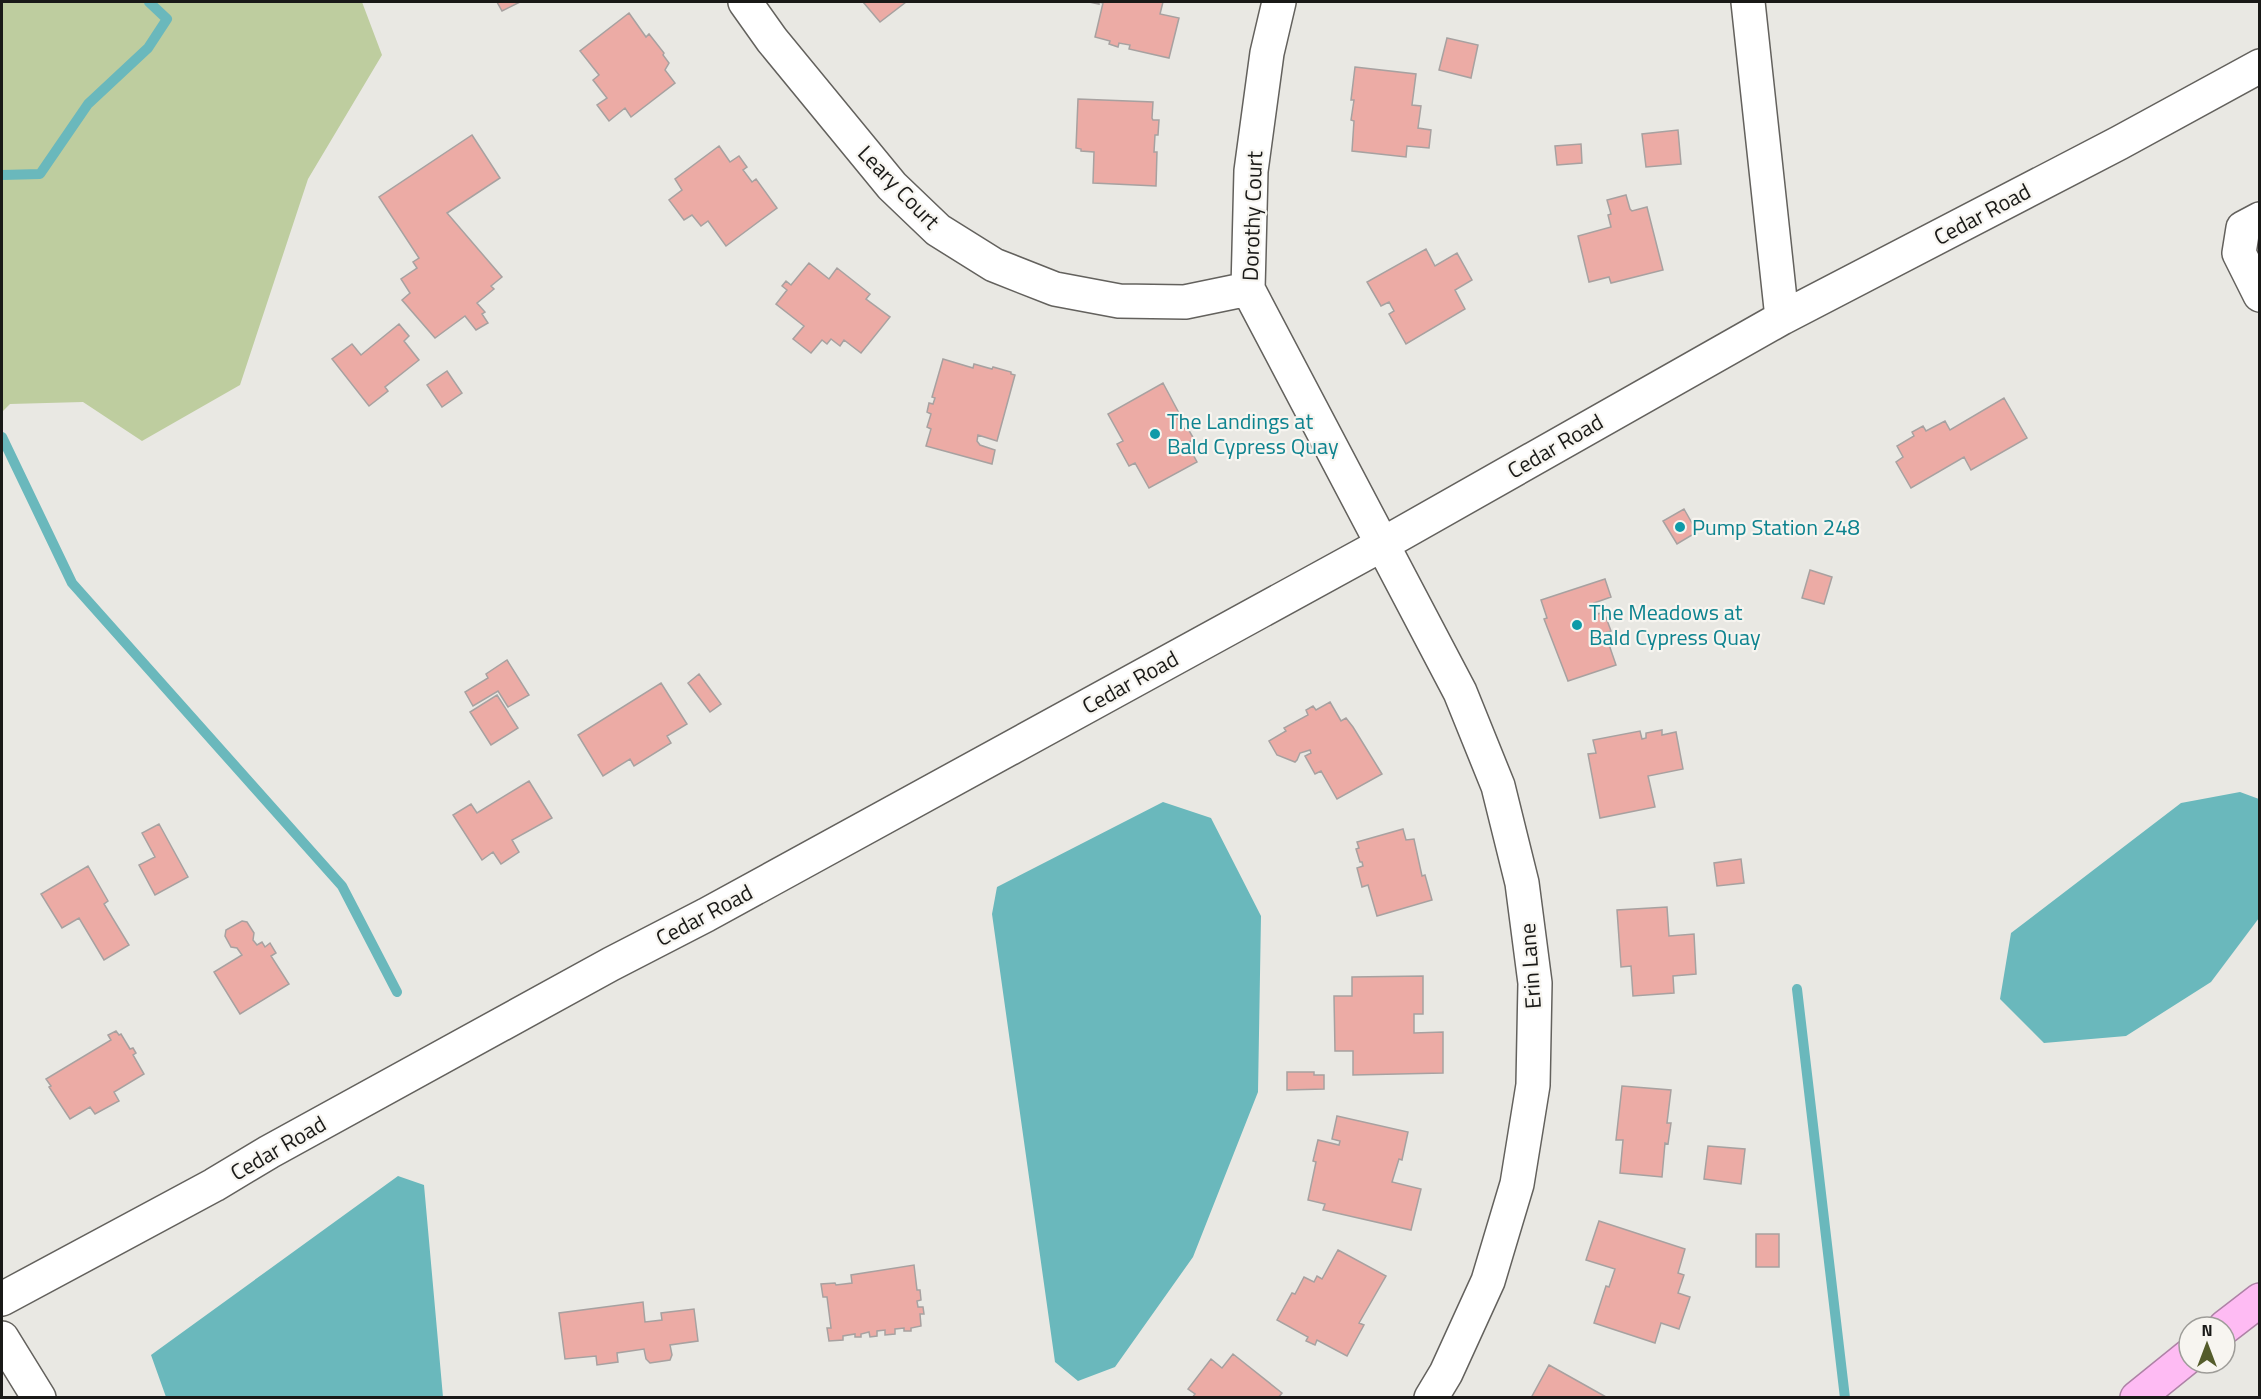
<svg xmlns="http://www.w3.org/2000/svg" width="2261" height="1399" font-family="'Titillium Web',sans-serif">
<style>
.green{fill:#becd9f}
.water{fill:#6ab8bc}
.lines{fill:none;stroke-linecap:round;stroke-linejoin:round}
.stream{stroke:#6ab8bc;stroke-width:10}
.building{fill:#ecaba5;stroke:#a7a1a0;stroke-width:1.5}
.minor-casing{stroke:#63615d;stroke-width:36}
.highway-casing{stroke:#ae82a6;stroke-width:36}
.minor{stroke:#fff;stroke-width:33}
.highway{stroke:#febbf3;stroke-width:33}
.culture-dot{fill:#0f9aa8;stroke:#f7f5f0;stroke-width:2}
.labels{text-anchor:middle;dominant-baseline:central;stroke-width:4.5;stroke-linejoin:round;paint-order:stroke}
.street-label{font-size:22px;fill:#191917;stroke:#f7f5f0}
.culture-label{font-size:22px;fill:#0d838f;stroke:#f7f5f0;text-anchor:start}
</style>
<rect width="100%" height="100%" fill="#e9e8e3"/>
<path class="green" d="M2,2H362L382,55L308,179L240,385L142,441L83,402L10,404L2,412Z"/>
<path class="water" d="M2240,792L2259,799V918L2211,982L2126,1036L2044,1043L2000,999L2011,933L2181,803Z
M1163,802L1211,818L1261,916L1258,1092L1193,1257L1115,1367L1078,1381L1055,1362L992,914L997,887Z
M398,1176L424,1185L443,1397H166L151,1355Z"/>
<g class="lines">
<path class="stream" d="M2,175L40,174L88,104L148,48L167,19L149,2
M2,437L72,583L342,886L397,992
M1797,989L1845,1398"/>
</g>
<path class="building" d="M497,2H520L502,11Z
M863,2H906L880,22Z
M1089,2H1163L1160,14L1179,18L1169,58L1129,49L1130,45L1119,43L1118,47L1109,44L1110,41L1095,37L1103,3L1099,2V4Z
M629,13L646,37L649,34L664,53L663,55L669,63L665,70L675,83L631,117L625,108L609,121L597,105L607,98L593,80L599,75L580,51Z
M1447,38L1478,45L1471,78L1439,70Z
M1355,67L1416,74L1412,105L1421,106L1418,128L1431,130L1429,148L1407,146L1406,157L1352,151L1354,121L1351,120L1354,100H1351Z
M1078,99L1153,102L1152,118L1153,120H1159L1158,135H1155L1154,152H1157L1156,186L1093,183L1094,152L1081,151V149L1076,148Z
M1678,130L1681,164L1646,167L1642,134Z
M472,135L500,178L447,213L502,277L491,286L494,289L477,303L485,312L482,314L488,323L476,330L465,316L435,338L402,300L410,293L401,279L417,268L413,262L419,258L379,197Z
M1581,144L1582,163L1557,165L1555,146Z
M719,146L730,162L739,156L747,167L743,170L752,182L756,179L777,208L726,246L708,221L701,226L692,215L684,220L669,200L682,190L675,179Z
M1626,195L1630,209L1632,211L1647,207L1663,270L1611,283L1609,277L1589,282L1578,236L1611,227L1608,215L1611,214L1607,200Z
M1426,249L1435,266L1457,253L1472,280L1455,290L1465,309L1406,344L1389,314L1394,311L1389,302L1381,306L1367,282Z
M809,263L829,279L837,268L870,294L866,299L890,317L861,353L844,340L840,346L831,339L827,344L822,340L811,353L793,339L804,326L776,304L787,290L782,286L786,281L791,285Z
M399,324L409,336L404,341L419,360L385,387L388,391L369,406L332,359L352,344L361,355Z
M943,359L973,368L974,364L992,369L993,367L1011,372V374L1015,375L997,441L978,435L977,441L980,445L995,450L992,464L926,446L931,429L927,427L931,414L927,412L929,403L933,404L935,398L932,397Z
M447,371L462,393L442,407L427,385Z
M1163,383L1180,415L1177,417L1184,429L1187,427L1194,439L1189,442L1191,446L1189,447L1197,462L1149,488L1135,463L1129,466L1117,444L1123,441L1108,414Z
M2004,398L2027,438L1971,470L1964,457L1911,488L1896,462L1903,457L1897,446L1914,436L1912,432L1923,426L1926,431L1945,421L1950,430Z
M1684,509L1697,532L1677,544L1663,521Z
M1810,570L1832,577L1824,604L1802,598Z
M1605,579L1611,597L1594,603L1598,614L1604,612L1611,631L1605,633L1616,665L1568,681L1544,619L1547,618L1541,600Z
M507,660L529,695L508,707L498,691L473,706L465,692L488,678L486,674Z
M699,674L721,704L710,712L688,683Z
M661,683L687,724L667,736L671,743L634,766L630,759L603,776L578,735Z
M497,695L518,728L491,745L470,712Z
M1330,702L1341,721L1346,718L1353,727L1382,774L1337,799L1321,771L1315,774L1305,756L1311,753L1310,750L1300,753L1297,760L1295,762L1277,755L1269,741L1286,731L1284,728L1308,715L1306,710L1313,706L1316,710Z
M1662,730V735L1676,732L1683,769L1648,776L1655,807L1600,818L1588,754L1596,753L1593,740L1640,731L1642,739L1646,738V733Z
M529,781L552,818L512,840L519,852L501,864L493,852L482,860L453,815L471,804L477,813Z
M159,824L188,877L155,895L139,865L155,857L142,833Z
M1403,829L1406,840L1414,839L1422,876L1425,875L1432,900L1377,916L1368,885L1362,887L1357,868L1363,866L1362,862H1360L1356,849L1359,848L1357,842Z
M1741,859L1744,883L1717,886L1714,863Z
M88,866L108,901L104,904L129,945L104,960L79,918L62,928L41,894Z
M1667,907L1669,936L1694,934L1696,974L1673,976L1674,993L1633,996L1631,966L1621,967L1617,910Z
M242,921L247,922L254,933L253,940L257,945L262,942L265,947L270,943L276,953L271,956L289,984L240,1014L214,972L242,955L237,948L231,947L225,936L226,930Z
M1423,976V1014H1414V1033L1443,1032V1073L1353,1075V1051H1335L1334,996H1352V977Z
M116,1031L119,1035L121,1034L130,1049L133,1048L136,1053L133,1055L144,1074L114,1092L119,1101L95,1114L90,1107L70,1119L49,1087L51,1086L46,1079L111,1040L108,1035Z
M1287,1072H1314V1075H1324V1089L1287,1090Z
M1622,1086L1671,1090L1667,1123H1671L1668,1144L1665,1143L1662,1177L1620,1173L1623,1140H1616Z
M1337,1116L1408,1132L1402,1160L1399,1159L1392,1182L1421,1189L1411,1230L1323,1210L1325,1204L1308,1200L1316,1162L1313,1161L1318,1140L1339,1145L1340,1141L1332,1139Z
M1708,1146L1745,1149L1741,1184L1704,1179Z
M1599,1221L1685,1249L1678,1273L1684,1275L1678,1293L1690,1297L1679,1329L1661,1323L1655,1343L1594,1323L1606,1286L1609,1287L1615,1269L1586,1260Z
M1756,1234H1779V1267H1756Z
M1338,1250L1386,1276L1359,1323L1364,1325L1347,1356L1317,1340L1315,1345L1306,1341L1308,1337L1277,1320L1292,1293L1295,1294L1304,1277L1314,1282L1317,1276L1322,1279Z
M914,1265L917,1290H920L921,1300L917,1301L918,1307H923L924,1314H920L921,1326L911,1328V1331H904V1328L895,1329V1334L885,1335V1330L877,1331V1336L870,1337L869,1332L861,1334V1337H855V1334L843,1336V1340L829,1341L827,1328H831L827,1297H823L821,1284L835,1283L836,1285L852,1283L851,1275Z
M643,1302L645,1322L662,1320L661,1313L694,1309L698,1341L670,1345L672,1355L670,1360L650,1363L646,1359L644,1349L617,1353L618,1362L597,1365L596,1356L565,1359L559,1313Z
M1233,1354L1282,1393L1278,1398H1192L1195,1394L1188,1389L1211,1359L1222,1368Z
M1549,1365L1608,1398H1531Z"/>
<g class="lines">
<g class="minor-casing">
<path id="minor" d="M745,2L772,40L892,186L938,230L994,265L1055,289L1119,301L1185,302L1248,289
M1279,2L1267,53L1251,171L1248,289L1460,692L1498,786L1522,883L1535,983L1533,1085L1517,1184L1488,1281L1446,1373L1431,1398
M1748,2L1782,318
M2260,219L2243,228L2239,253L2260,295
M2,1299L214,1185L269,1152L611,964L706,915L1383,544L1782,318L2119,143L2260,66
M2,1338L39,1398"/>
</g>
<g class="highway-casing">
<path id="highway" d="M2225,1327L2260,1300
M2137,1398L2189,1356"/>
</g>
<use href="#minor" class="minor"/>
<use href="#highway" class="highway"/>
</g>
<g class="culture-dot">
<circle cx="1155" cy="434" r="6"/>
<circle cx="1680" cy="527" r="6"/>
<circle cx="1577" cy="625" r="6"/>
</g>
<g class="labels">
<g class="street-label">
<text transform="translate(899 187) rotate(46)">Leary Court</text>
<text transform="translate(1982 214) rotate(-28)">Cedar Road</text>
<text transform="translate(1252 216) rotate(-88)">Dorothy Court</text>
<text transform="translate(1555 446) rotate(-30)">Cedar Road</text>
<text transform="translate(1130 682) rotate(-29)">Cedar Road</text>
<text transform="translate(704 915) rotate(-28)">Cedar Road</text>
<text transform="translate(1530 966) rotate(-94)">Erin Lane</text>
<text transform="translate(278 1148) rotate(-30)">Cedar Road</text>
</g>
<g class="culture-label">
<text x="1167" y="421">The Landings at<tspan x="1167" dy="25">Bald Cypress Quay</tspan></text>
<text x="1692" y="527">Pump Station 248</text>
<text x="1589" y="612">The Meadows at<tspan x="1589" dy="25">Bald Cypress Quay</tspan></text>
</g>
</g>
<rect width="2261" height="1399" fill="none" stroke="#191917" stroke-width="6"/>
<g transform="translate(2207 1345)"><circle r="28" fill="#f7f5f0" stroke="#9e9d99" stroke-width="1.5"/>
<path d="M0-4.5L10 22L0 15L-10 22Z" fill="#545c2b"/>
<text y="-9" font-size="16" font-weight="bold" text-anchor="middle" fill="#191917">N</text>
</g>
</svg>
